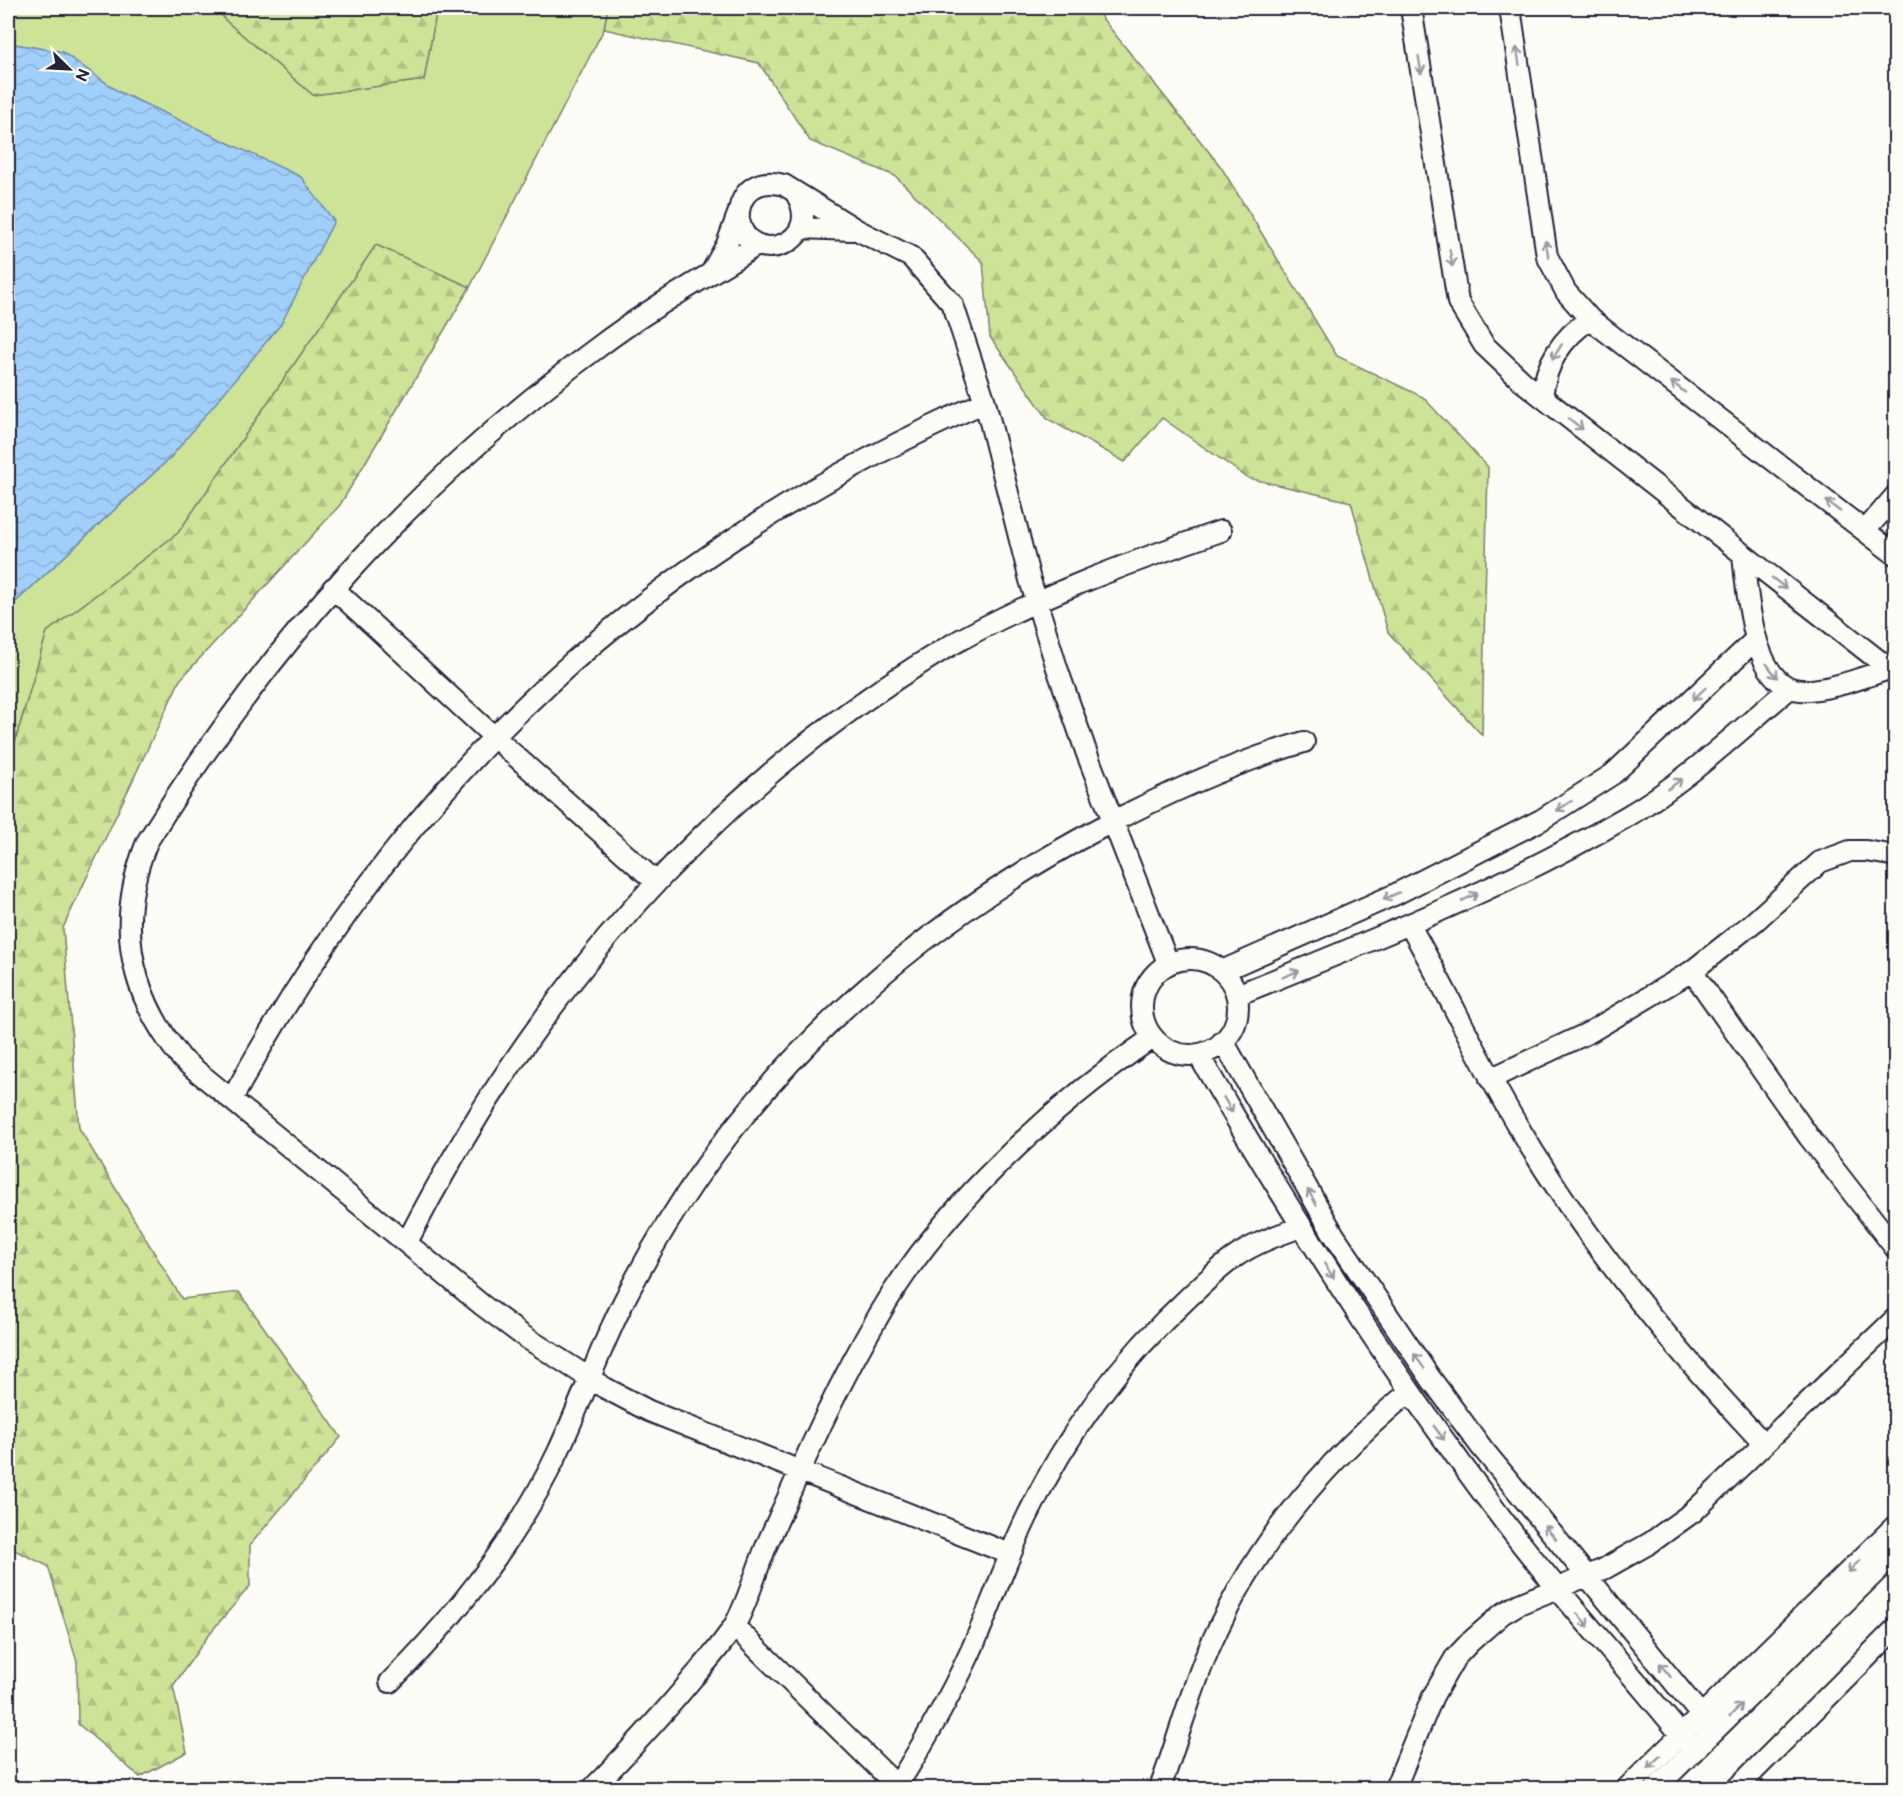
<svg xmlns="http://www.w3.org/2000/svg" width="1903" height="1796" font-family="'Balsamiq Sans',sans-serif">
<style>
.grass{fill:#cde398;stroke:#78826a;stroke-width:1.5}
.forest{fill:url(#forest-firs);stroke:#78826a;stroke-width:1.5}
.water{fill:url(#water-waves);stroke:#6e8aaf;stroke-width:1.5}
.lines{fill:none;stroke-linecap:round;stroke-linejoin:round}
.minor-casing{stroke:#22223b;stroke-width:24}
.minor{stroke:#fdfcf7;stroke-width:20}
.oneway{stroke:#9a9aa2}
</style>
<defs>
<pattern id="forest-firs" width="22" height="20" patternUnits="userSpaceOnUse" patternTransform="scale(1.5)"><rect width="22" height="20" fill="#cde398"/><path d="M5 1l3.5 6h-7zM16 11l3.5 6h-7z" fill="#b0c284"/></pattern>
<pattern id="water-waves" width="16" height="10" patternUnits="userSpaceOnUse" patternTransform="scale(1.5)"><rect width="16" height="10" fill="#a1cffc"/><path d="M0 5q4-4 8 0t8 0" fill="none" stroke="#8ab1d9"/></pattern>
</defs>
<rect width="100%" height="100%" fill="#fdfcf7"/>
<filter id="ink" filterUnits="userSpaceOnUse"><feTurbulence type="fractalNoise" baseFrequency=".0167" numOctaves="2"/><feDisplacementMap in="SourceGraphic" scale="12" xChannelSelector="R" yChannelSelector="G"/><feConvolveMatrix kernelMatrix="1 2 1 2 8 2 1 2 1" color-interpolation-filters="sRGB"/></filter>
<g filter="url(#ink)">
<path class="grass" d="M8,8H218L225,20L313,95L424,80L437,8H608L604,29L470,287L376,245L178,533L47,632L8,766V609L171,457L301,177L119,92L62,52L8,43Z"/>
<path class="forest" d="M218,8H437L424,80L313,95L225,20Z
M608,8H1094L1221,167L1337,356L1423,397L1488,467L1482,735L1388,632L1351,502L1248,478L1162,418L1125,462L1048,419L990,337L983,262L895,176L810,141L759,63L604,29Z
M376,245L470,287L340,505L180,680L63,928L79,1128L182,1299L239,1292L341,1437L250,1545V1586L210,1633L173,1686L187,1752L140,1777L78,1724L77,1662L48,1566L8,1547V766L47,632L178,533Z"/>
<path class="water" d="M8,43L62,52L119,92L301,177L334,221L281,324L171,457L8,609Z"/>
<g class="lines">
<g class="minor-casing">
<path id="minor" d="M1411,8L1458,302L1484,345L1523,382L1896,674
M1510,8L1547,256L1566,292L1590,319L1896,555
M795,192C828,244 748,270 739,220C738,210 740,202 746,194C756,182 770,181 784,185L857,230L911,257L953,305L985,402L1030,580L1057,668L1087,754L1168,963
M801,228L852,230
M757,245C703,279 648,309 597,348C413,484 267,647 147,842C115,921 128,993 182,1059L482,1305L522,1335L605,1388L649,1411L1010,1554
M712,271L727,244L738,214
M1542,397C1546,362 1562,338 1590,319
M1865,531L1896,495
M1743,555C1747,590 1752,687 1800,690C1826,692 1864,677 1889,669
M333,588L493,736L656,882
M1410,926C1449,994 1481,1066 1522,1133C1590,1247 1673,1348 1764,1444
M1142 1007a48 48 0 1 1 96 0a48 48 0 1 1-96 0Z
M1222,971L1396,894L1541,820L1613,774L1756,639
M1692,971L1809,1137L1896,1249
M1237,995C1369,942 1502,889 1626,817C1686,782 1737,732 1790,688
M1223,1041L1334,1235L1431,1379L1482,1448L1714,1731
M1198,1054C1292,1217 1392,1374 1506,1524C1565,1602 1633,1674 1694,1751
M1490,1079L1590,1032L1692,971L1754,922L1820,862L1850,851H1866L1896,856
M232,1099C408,774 646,552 985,402
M407,1242C530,1001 706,793 939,652C1027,600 1125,564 1221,531
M734,1626L899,1788
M390,1682C458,1614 517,1539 558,1452C585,1394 605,1334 636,1278C741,1081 907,929 1104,826C1169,792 1233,763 1304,742
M897,1786C923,1744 948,1701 969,1655C990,1610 1005,1562 1027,1517C1066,1434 1123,1358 1190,1296C1204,1283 1219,1268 1235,1257C1255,1243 1278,1235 1301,1227
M593,1788C627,1753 661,1717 692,1679C706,1663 722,1645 734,1626C749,1601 756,1569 768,1542C802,1466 836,1387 879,1315C940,1209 1052,1106 1152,1038
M1160,1788C1176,1745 1188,1701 1205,1658C1248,1553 1322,1464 1409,1392
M1395,1788L1433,1696L1455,1658L1470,1642L1502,1614L1519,1604L1604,1569L1650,1543L1693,1512L1896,1318
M1627,1788L1896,1525
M1656,1788L1896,1552
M1737,1788L1896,1628"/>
</g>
<use href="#minor" class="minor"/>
</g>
<defs><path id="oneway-shaft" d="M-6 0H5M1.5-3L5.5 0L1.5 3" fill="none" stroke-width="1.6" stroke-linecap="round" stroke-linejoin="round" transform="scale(1.5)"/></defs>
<g class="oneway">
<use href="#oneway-shaft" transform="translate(1518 56) rotate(-99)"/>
<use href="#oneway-shaft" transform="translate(1420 65) rotate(81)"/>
<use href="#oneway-shaft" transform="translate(1547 249) rotate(-101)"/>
<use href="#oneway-shaft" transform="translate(1451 258) rotate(81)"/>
<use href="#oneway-shaft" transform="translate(1557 352) rotate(122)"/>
<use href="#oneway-shaft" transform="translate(1678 387) rotate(-142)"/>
<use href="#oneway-shaft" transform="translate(1576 424) rotate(38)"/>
<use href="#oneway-shaft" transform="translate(1833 506) rotate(-142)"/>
<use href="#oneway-shaft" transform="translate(1779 583) rotate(38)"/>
<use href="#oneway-shaft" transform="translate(1772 671) rotate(53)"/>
<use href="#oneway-shaft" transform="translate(1699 694) rotate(136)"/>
<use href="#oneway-shaft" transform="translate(1675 784) rotate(-37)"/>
<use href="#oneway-shaft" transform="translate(1564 806) rotate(147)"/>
<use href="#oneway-shaft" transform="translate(1391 896) rotate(156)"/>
<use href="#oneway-shaft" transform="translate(1470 897) rotate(-26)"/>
<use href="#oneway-shaft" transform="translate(1291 974) rotate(-22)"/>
<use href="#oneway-shaft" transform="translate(1228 1105) rotate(60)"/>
<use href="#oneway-shaft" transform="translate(1312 1197) rotate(-120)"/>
<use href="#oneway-shaft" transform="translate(1329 1271) rotate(57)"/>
<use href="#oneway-shaft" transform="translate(1419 1361) rotate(-125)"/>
<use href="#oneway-shaft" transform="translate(1439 1433) rotate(54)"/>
<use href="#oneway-shaft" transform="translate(1550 1532) rotate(-131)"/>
<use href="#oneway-shaft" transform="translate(1854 1566) rotate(136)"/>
<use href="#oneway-shaft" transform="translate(1583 1620) rotate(49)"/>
<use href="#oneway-shaft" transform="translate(1665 1670) rotate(-129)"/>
<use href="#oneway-shaft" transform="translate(1736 1710) rotate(-45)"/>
<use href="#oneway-shaft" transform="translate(1654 1762) rotate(135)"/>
</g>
</g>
<rect width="1903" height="1796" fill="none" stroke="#fdfcf7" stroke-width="30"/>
<rect x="15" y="15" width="1873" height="1766" fill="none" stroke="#22223b" stroke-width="2" filter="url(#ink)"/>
<g transform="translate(69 69) rotate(114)" stroke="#fdfcf7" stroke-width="4.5" paint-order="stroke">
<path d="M0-4.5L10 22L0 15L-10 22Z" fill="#22223b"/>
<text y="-9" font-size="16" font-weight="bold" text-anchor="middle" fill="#22223b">N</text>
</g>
</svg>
